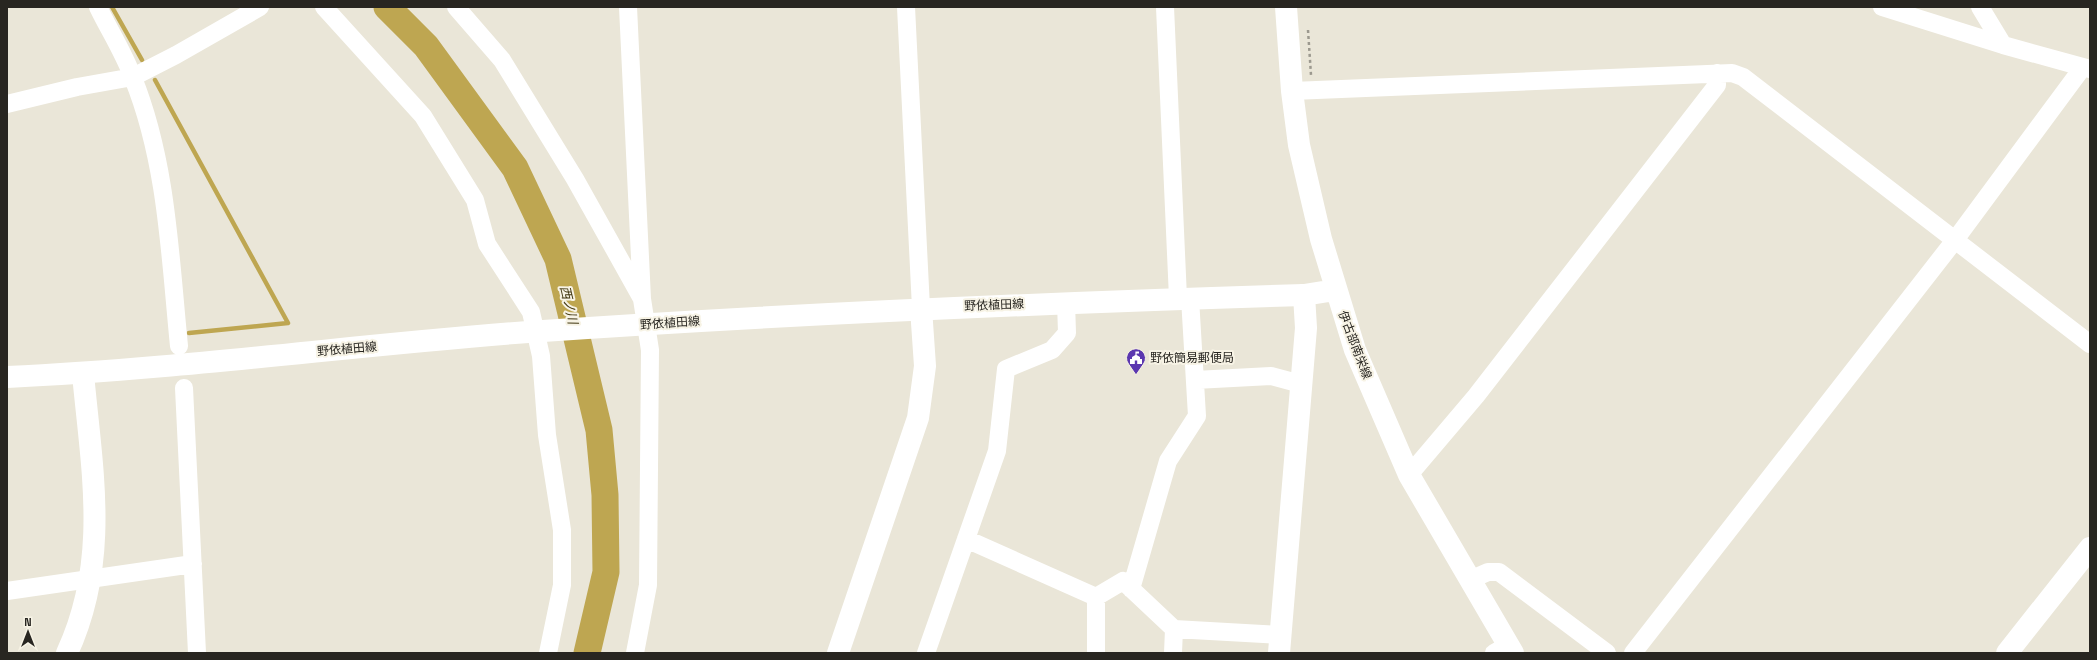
<svg xmlns="http://www.w3.org/2000/svg" width="2097" height="660" font-family="'Space Grotesk','Noto Sans JP',sans-serif">
<style>
.lines{fill:none;stroke-linecap:round;stroke-linejoin:round}
.stream{stroke:#bea651;stroke-width:4.5}
.river{stroke:#bea651;stroke-width:27}
.path{stroke:#9c998f;stroke-width:2.5;stroke-dasharray:3 3;stroke-linecap:butt}
.minor{stroke:#fff;stroke-width:18}
.tertiary{stroke:#fff;stroke-width:22}
.secondary{stroke:#fff;stroke-width:22}
.labels{text-anchor:middle;dominant-baseline:central;stroke-width:4;stroke-linejoin:round;paint-order:stroke}
.street-label{font-size:12px;fill:#282621;stroke:#f7f3e5}
.poi-label{font-size:12px;fill:#282621;stroke:#f7f3e5;text-anchor:start}
.water-label{font-size:13px;font-style:italic;fill:#413712;stroke:#f7f3e5}
</style>
<rect width="100%" height="100%" fill="#eae6d8"/>
<g class="lines">
<path class="stream" d="M112,7L142,60
M155,80L288,323L189,333"/>
<path class="river" d="M387,7L426,46L515,168L558,259L599,430L605,495L606,572L587,653"/>
<path class="path" d="M1308,30L1311,75"/>
<path class="minor" d="M98,7C109,30 124,53 133,78C167,162 170,256 179,346
M324,7L423,116L475,200L487,244L531,312L541,356L547,435L562,530V585L548,653
M456,7L502,60L575,179L641,297
M628,7L642,299L650,350L648,585L635,653
M906,7L921,308
M1165,7L1178,298
M1882,7L2003,45L2090,69
M1980,7L2003,45
M1292,91L1732,73L1743,77L2090,344
M7,104L77,87L133,77L176,55L260,7
M1195,380L1271,376L1301,384
M184,388L197,653
M1409,475L1476,396L1717,85V73
M966,539L1096,597
M1472,579L1488,572H1499L1607,653
M1131,589L1168,461L1197,416L1190,298
M7,591L193,564
M926,653L997,451L1006,369L1052,350L1067,333L1066,302
M1096,653V597L1123,581L1174,629
M1173,653L1174,629L1281,635
M1494,653L1508,645
M1633,653L1955,240L2083,67"/>
<path class="tertiary" d="M67,653C110,560 92,471 83,374
M838,653L918,418L925,366L921,308
M1279,653L1306,328L1304,295
M2007,653L2090,548"/>
<path class="secondary" d="M1286,7L1292,91L1299,145L1321,239L1355,350L1409,475L1513,653
M7,377C181,369 354,345 528,332C786,314 1045,303 1304,295L1335,290"/>
</g>
<defs>
<g id="civic-pin" transform="scale(1)"><path d="M0 17L-7.5 6A9.5 9.5 0 1 1 7.5 6Z" fill="#5b37af" stroke="#f7f3e5"/><path d="M-.6-6.5H3V-4.5H.6V-3L4-1V1h2V6H-6V1h2V-1L-.6-3ZM-1.2 2.5V6h2.4V2.5Z" fill="#fff"/></g>
</defs>
<g fill-rule="evenodd">
<use href="#civic-pin" x="1136" y="358"/>
</g>
<g class="labels">
<g class="street-label">
<text transform="translate(994 305) rotate(-2)">野依植田線</text>
<text transform="translate(670 323) rotate(-4)">野依植田線</text>
<text transform="translate(1355 345) rotate(69)">伊古部南栄線</text>
<text transform="translate(347 349) rotate(-5)">野依植田線</text>
</g>
<g class="poi-label">
<text x="1150" y="358">野依簡易郵便局</text>
</g>
<g class="water-label">
<text transform="translate(569 305) rotate(77)">西ノ川</text>
</g>
</g>
<rect width="2097" height="660" fill="none" stroke="#282621" stroke-width="16"/>
<g transform="translate(28 632)" stroke="#f7f3e5" stroke-width="3" paint-order="stroke">
<path d="M0-3L7 15L0 10L-7 15Z" fill="#282621"/>
<text y="-6" font-size="11" font-weight="bold" text-anchor="middle" fill="#282621">N</text>
</g>
</svg>
